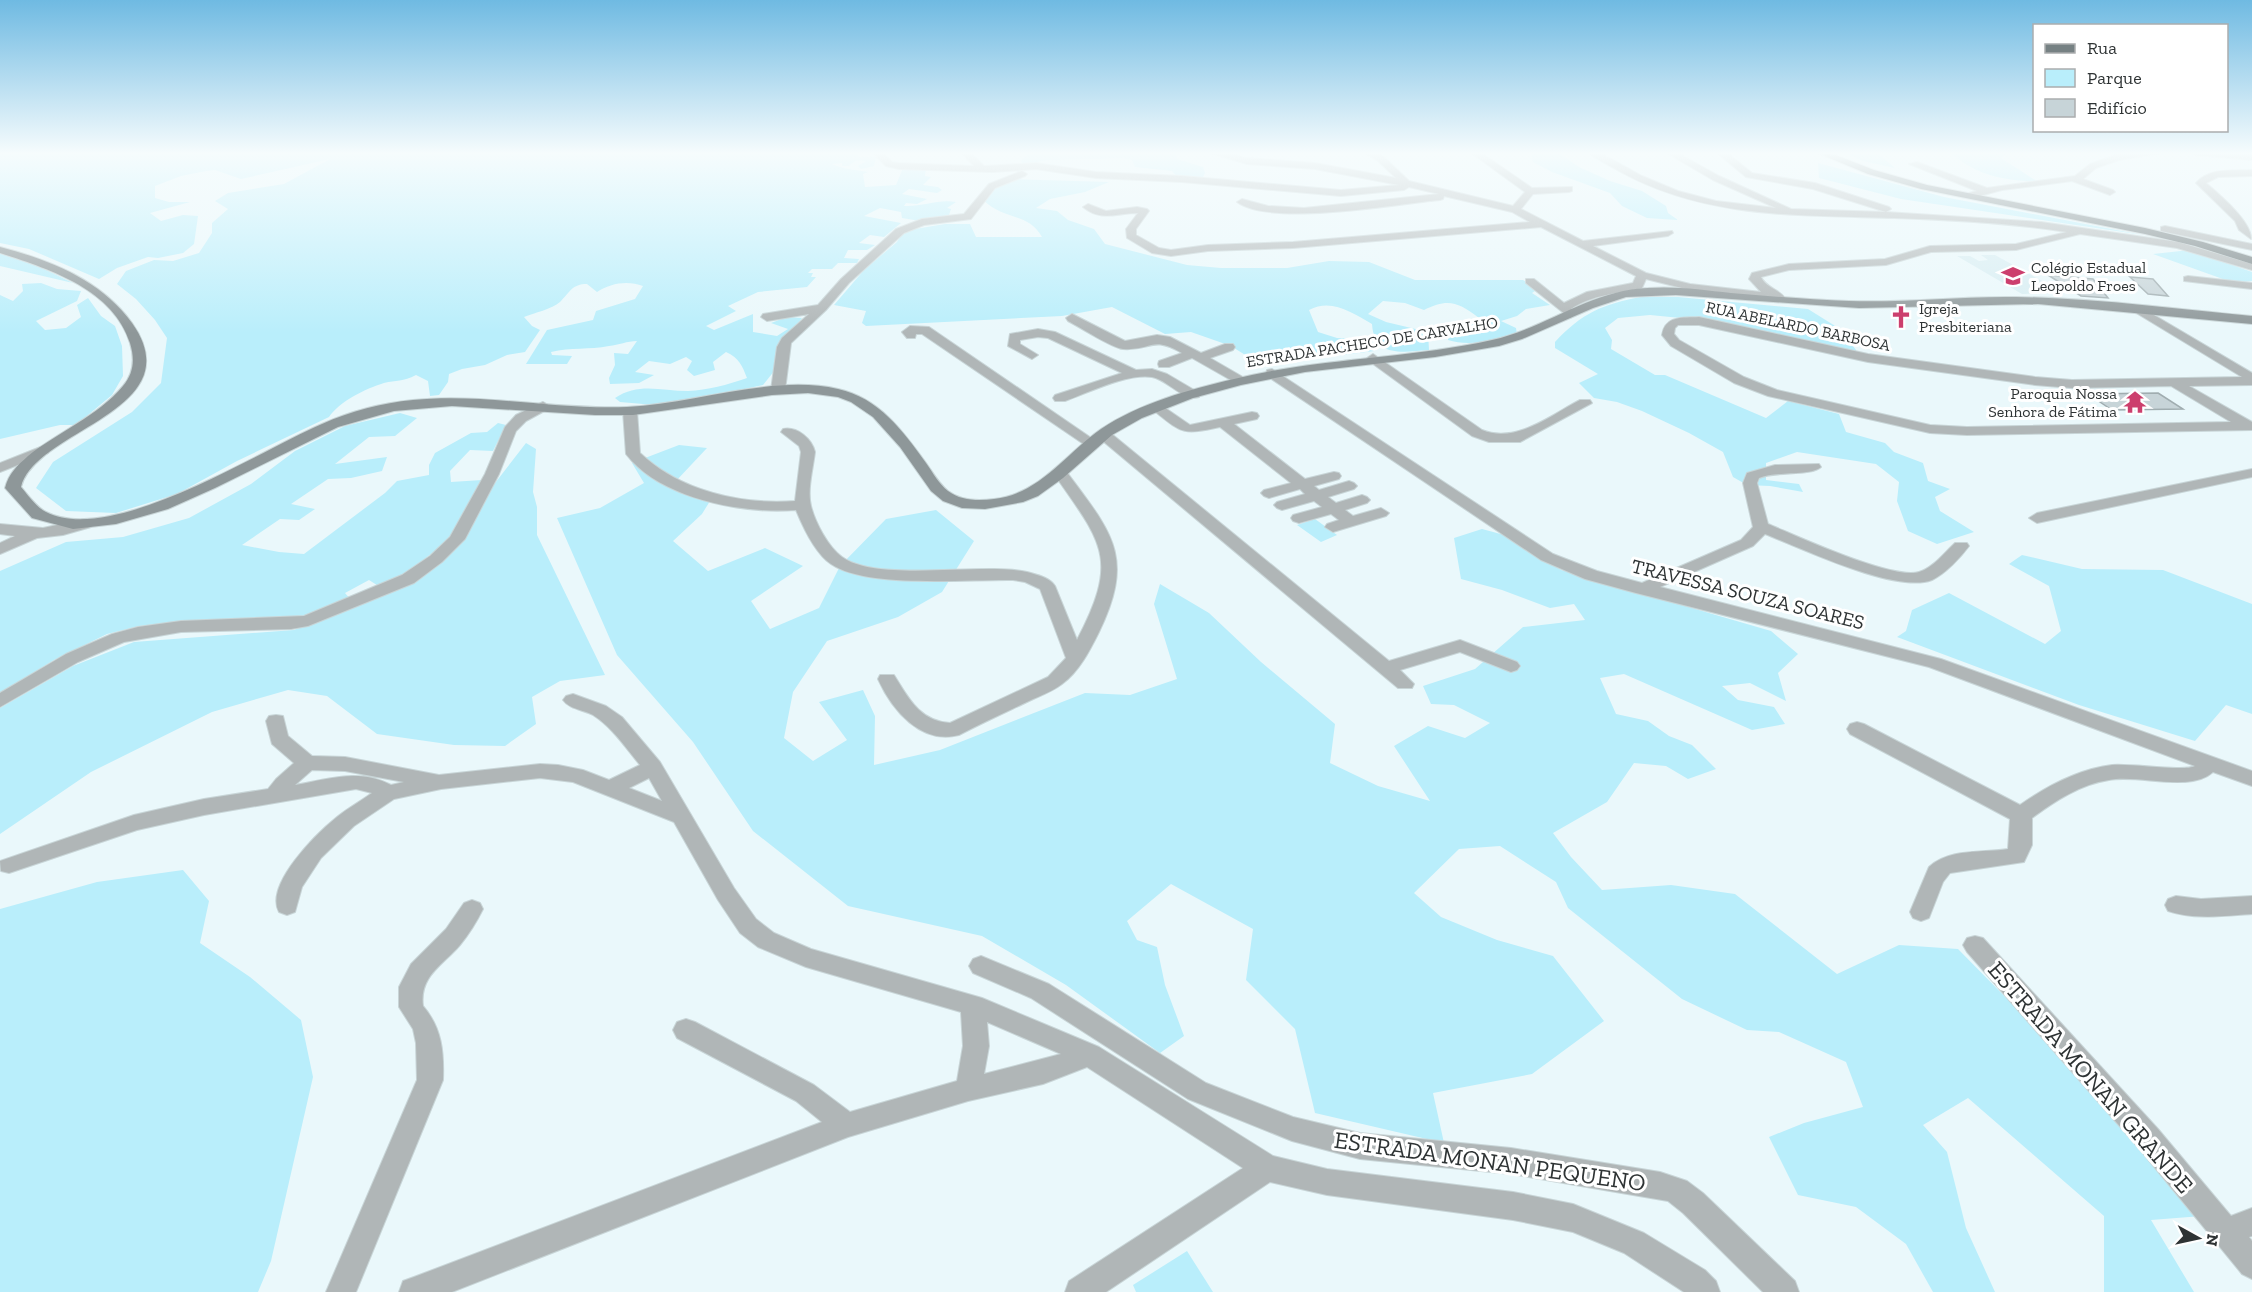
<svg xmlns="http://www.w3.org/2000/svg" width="2252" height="1292" font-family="'Zilla Slab',serif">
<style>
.built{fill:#d7edf2}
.green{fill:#b9eefb}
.building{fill:#c7d4d8;stroke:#a0adb0;stroke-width:1.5}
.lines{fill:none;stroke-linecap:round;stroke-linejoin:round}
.street-casing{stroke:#c8d5d7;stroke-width:2}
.secondary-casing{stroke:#c8d5d7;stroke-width:2}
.primary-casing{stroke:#c8d5d7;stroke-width:2}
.street{fill:#b0b6b7;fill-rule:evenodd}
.secondary{fill:#8e9799;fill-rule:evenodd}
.primary{fill:#768183;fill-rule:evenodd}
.labels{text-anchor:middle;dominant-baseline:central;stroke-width:6;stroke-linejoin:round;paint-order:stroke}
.far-poi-label{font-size:16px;fill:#2e3334;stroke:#fff;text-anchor:start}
.far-street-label{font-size:16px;fill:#2e3334;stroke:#fff}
.street-label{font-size:20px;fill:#2e3334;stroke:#fff}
.near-street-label{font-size:24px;fill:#2e3334;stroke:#fff}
</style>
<rect width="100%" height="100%" fill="#eaf8fb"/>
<path class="built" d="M1981,255H1995L2062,292L2022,294L1957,256H1970L1979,261L1988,260Z"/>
<path class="green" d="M0,152H856L859,157H876L874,166L861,169L858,166L866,161C858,160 854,160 849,166H842V163L832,164C842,169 857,170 868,172L863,174L865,187L896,185L903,168L926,169L925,176L931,177L923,185L938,187L942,190L937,193L909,189L902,194L927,199L917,204L906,203L904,206C922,207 938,199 956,202L947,208L951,209L948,218L920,221L902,218L901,212L880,208L864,216L901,223L884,237L870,235L859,243L875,245L867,250H848L844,258L859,259L857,263H838L832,269H812L808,273H813L811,277H816L807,287L758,292L728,306L736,311L706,326L714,330L753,314V332L777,336L788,329L771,323L787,317L802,318L787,337L779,365L763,385L666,406L620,402L615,398C639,382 661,391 688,391C708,390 727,385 747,378C742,365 739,358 726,352L713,362L715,370L694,376L687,370L692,361L686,357L670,364L649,361L635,372L654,375L639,383L610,384L609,378L615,365L614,353L628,354L637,341C627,341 619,345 609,346C589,350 571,347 551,352L552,355L572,356L567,364H526L547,330L593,320L596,311L635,299L643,286C628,280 610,283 597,292L587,284C572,284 570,292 560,302C552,309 534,313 524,317L532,326L540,330L525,352L507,355L485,365L462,369L449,374L448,382L439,395L430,396L428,381L416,375C403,382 396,380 384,383C365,389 340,401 329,417L237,461L177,494L116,513L66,511L36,488L53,462L132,412L161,383L167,338L155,320L136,299L117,284L126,271L154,260L173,261L199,253L212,233V223L228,209L215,201L228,193L284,184L330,159L241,179L215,170L206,171L181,176L155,186V198L169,202H190L150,213L161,221L183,215L198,216L194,244L183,253L158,258L148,257L117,268L99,279L29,249L0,243Z
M1031,152H1174L1177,159L1203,167L1205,173L1202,179L1178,178L1172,171L1135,167L1132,160L1123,158L1047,160L1022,165L1021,160Z
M1531,152H1557L1579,167L1610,181L1642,191L1666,206L1668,213L1678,220L1647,218L1622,206L1610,193L1552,172L1533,162Z
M1844,152H1876L1895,168L1863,161Z
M1950,152H2008L2001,158L2038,182C2004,180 1976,176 1950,152Z
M1818,163L1944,197L2143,235L1901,199L1819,178Z
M1010,179L1109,182L1085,192L1050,199L1036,208L1057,211L1068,220L1094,229L1105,244L1187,265L1221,268H1287L1329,261L1369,262L1415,280H1523L1538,289L1532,293L1550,305L1526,309L1517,316L1501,321L1516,328L1517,335C1495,340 1469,347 1448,340V332L1469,330L1458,323L1479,318C1458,302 1448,298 1424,310L1405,303L1383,301L1368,314L1386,322L1428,332L1429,350C1403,352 1374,358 1372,324C1352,313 1332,298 1309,310L1318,332L1337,338L1353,339L1374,351L1261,365L1231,346L1191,332L1165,334L1112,307L1062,316L866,326L862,323L866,311L834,305L864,270L897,242L903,231L945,224H970L976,237H1042C1028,212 1005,221 983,200L991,187Z
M2190,250L2252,272V281L2234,283L2153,254Z
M0,253L38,266L73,283L0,266Z
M41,283L57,289L81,291L77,301L36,321L45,330L66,328L81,317L77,305L88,298L101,316L115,326L122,346L123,376L112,395L76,425H60L0,439V295L13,301L23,291L22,284Z
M1641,297H1678L1808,309L1840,329L1856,350V354L1691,319L1650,315L1618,318L1605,328L1612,340L1611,349L1655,375H1665L1766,418L1788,401L1839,414L1846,432L1885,443L1894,452L1923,463L1928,481L1950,489L1935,497L1940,511L1974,532L1937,544L1908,531L1897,501L1899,482L1876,464L1797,452L1766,463V480L1799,484L1803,492L1770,486L1747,485L1733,477L1723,452L1689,433L1642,411L1617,402L1594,398L1579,383L1598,374L1555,348V342C1582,313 1603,304 1641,297Z
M400,413L417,418L395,436L369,437L335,464L387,457L382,471L351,478L328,479L291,504L315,509L299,520L280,519L242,545L279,552L304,554L385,493L397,481L429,475V465L435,453L471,433L487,432L498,423L506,425L493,451L470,450L450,471L451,482L482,480L452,537L401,578L380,587L369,580L345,593L351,600L310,618L191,620L139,626L107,634L54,660L0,693V571L66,542L123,537L189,518L251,484L295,451L345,426Z
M526,443L536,449L533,492L537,507V535L605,675L560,681L532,697L536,724L505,746L454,745L377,734L327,696L288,690L212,712L91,772L0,834V708L73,666L134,642L294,630L400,589L436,567L460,545L485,496Z
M679,445L707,448L676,481L710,501L702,514L673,541L708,571L765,548L803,566L751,601L770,629L819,608L840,566L886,519L936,510L974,541L942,592L898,617L827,641L793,692L784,738L813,761L847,740L819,702L863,690L875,716L874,765L940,750L1085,693L1130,695L1177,679L1154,604L1160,584L1209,613L1261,662L1335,724L1330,763L1378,786L1430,801L1394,746L1428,726L1465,738L1490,723L1454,705L1431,704L1423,686L1475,669L1523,627L1585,620L1574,604L1550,608L1502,590L1461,579L1454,538L1482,529L1508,536L1561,570L1771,631L1798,654L1778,673L1786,701L1750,683L1722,686L1738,700L1774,707L1785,724L1752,730L1624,674L1600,678L1616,714L1648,721L1669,736L1692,745L1716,769L1688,779L1666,766L1634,763L1607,802L1553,833L1571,857L1602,890L1671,885L1735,894L1837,974L1899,945L1958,949L2089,1082L2202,1216L2151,1220L2194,1292H2104V1216L1968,1098L1923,1125L1947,1152L1966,1228L1995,1292H1933L1906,1244L1856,1207L1798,1195L1769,1137L1804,1123L1863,1107L1846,1062L1779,1032L1747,1030L1682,999L1568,908L1556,882L1500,846L1459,849L1414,893L1441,917L1497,940L1553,956L1604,1021L1532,1074L1433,1093L1444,1143L1315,1113L1295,1029L1246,980L1253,929L1171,884L1127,921L1137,940L1157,947L1165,985L1184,1036L1160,1053L1066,985L982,936L848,906L753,831L693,742L617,655L557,518L600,508L644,483L632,463Z
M1315,519L1337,535L1321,542L1297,525Z
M2022,555L2082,569L2163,570L2252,604V714L2226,705L2195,741L2079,705L1897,637L1906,631L1912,610L1949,593L2045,644L2061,631L2049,586L2009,564Z
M183,870L209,901L200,943L250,977L301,1020L313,1077L271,1261L258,1292H0V909L97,882Z
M1187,1251L1213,1292H1136L1133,1285Z"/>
<path class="building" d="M2048,275L2093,279L2108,298L2081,296Z
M2130,277L2153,279L2168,296L2148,294Z
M2158,393L2183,409L2112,410L2088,394Z"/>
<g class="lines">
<g class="street-casing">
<path id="street" d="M872,152H882L892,162L899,163L974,166L961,152H970L984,166L1036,163L1096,172L1182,176L1341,190L1399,185L1315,169L1247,164L1207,152H1223L1247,158L1315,163L1396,178L1378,161L1363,152H1375L1384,157L1409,181L1513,206L1525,192L1470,152H1480L1532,188L1572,187V191L1569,192L1533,194L1521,209L1583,241L1672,231L1673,233L1668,236L1593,246L1646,273L1690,284L1761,292L1749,279L1752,273L1789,264L1885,259L1930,246L2016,244L2067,232C2010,223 1952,220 1894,218C1799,215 1705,219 1619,171C1609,165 1597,160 1588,152H1599L1642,176L1678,191L1716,201L1776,208L1713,180L1665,152H1676L1719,176L1791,209L1886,212L1813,189L1746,177L1716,152H1726L1752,173L1815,183L1889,207L1891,209L1886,212L2041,222L2178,242L2252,264V270L2177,248L2080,234L2016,250L1931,252L1886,265L1789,270L1761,277C1766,288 1779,289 1785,298L1779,301L1690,290L1646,279L1642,288C1617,294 1593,294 1571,309L1576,314L1570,318L1526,283V279H1534L1564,303L1587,292L1633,283L1636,276L1541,227L1293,248L1208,251L1171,256L1152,253L1127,238L1126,229L1138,213C1117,213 1101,222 1083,207L1088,204L1106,211L1137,207L1147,209L1149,211L1136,229V235L1159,248L1171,250L1208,245L1293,242L1530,222L1512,212L1444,196L1443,199L1440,200C1396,204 1271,227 1237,202L1242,199L1268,206L1304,208L1439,194L1409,187L1404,190L1341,196L1182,182L1096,178L1036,169L993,172L899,169L886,166Z
M2135,152H2167L2119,160L2096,168L2083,179L2113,190L2115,192L2110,195L2072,181L2002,190L1972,198L1967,195L1969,193L1977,191L1909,164L1917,162L1987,188L2075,176L2090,164L2115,155Z
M2191,152L2252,154V160L2195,155Z
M2252,170V176L2218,177L2206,183C2220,195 2252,222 2251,239L2239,230L2235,221L2196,183C2210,167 2233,171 2252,170Z
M1022,171L1027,174L1025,176L995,188L971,219L924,225L904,233L849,283L826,310L791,343L785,390L778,394L773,393L771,390L777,347L782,338L809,314L767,321L761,317L763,314L818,305L841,279L896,229L922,219L964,214L989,184Z
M2165,226L2252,244V250L2161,231V227Z
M2188,276L2252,283V289L2184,281V277Z
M2137,305L2252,373V385L2189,386L2252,422V430L1967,435L1930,433L1768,396L1734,383L1671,346L1662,335C1665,315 1683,318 1699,317L1868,354L2035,377L2072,380L2242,377L2133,311L2131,309ZM1678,325H1699L1868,362L2035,385L2072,388L2171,386L2231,422L1967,427L1930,425L1777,390L1744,377L1679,340L1674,334L1675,328Z
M1072,314L1125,341L1157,335L1170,337L1201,353L1225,344H1233L1235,347L1233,350L1210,358L1248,380L1246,383H1236L1192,358L1169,367H1159L1158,364L1159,361L1182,353C1150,335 1153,351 1123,349C1112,348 1080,327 1068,321L1066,318Z
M910,326L929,327L1100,444L1098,447H1088L922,334H916L915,338H907L902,332Z
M1038,329L1055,332L1136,370L1152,369L1167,374L1201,394L1199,397C1182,401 1168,380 1152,377C1127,373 1088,393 1065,401H1055L1053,398L1055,395L1122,373L1048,338L1038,337L1020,340V344L1038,355L1032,359L1008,346L1010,334Z
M1373,354L1482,430C1516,444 1551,415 1580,400H1590L1592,403L1520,442H1489L1472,436L1369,361L1367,358Z
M1272,369L1553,554L1597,571L1642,583L1741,540L1753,527L1743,483L1747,473L1775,465L1819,464L1821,467C1812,476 1775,471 1759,478L1757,483L1768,524C1797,536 1892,580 1919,572C1933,568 1945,552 1955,543H1967L1969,546C1961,557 1945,574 1932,580C1896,594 1801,548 1765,534L1753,546L1660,587L1941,659L2252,771V786L2213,772C2190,793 2139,774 2109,780C2081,784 2055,801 2032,818V845L2024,862L1950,873L1943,882L1929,918L1921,921L1913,918L1910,912L1929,867C1949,848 1983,853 2008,849L2010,819L1850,734L1847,729L1850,724L1857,722L1864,724L2020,805C2047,786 2079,769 2112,765C2130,763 2184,772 2195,766L1929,667L1636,593L1585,579L1541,560L1267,376L1266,373L1267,370Z
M543,402L550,406L548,409L526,421L516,431L499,474L465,539L442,562L414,583L308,626L291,629L181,632L124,642L78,662L0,707V693L66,654L112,634L138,627L181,621L304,616L402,575L430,556L450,537L485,474L505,427L516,415Z
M1158,403L1190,425L1252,412L1257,413L1259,416L1257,419L1234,424L1305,479L1334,472L1339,473L1341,476L1339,479L1314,486L1319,490L1349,481L1354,483L1357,486L1354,489L1328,497L1336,503L1362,495L1367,497L1370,500L1367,503L1345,510L1353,516L1381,508L1389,513L1386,516L1333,532L1325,527L1327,524L1339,520L1331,514L1299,523L1293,521L1291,518L1293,515L1322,507L1314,501L1282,510L1277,508L1274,505L1277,502L1305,494L1300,489L1269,498L1264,496L1261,493L1264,490L1291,483L1220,427C1182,435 1183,434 1153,410L1151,407Z
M630,407L637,411L640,453C680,491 741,505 795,501L801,452L799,446L781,432L783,429C797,426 812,439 815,452C813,469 807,490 811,506C815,522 828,547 842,557C878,583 981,562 1027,572C1037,575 1049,577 1055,586L1077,640C1120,558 1102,543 1054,474L1061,470L1066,471C1111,532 1136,556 1099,632C1090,650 1079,672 1062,684C1053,691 1040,696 1029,701C1006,712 982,723 959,735C921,745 892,710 878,679L880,675H894C908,697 919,721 950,723L1048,677L1066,658L1040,589L1025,582L1013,580C969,579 867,589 831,564C815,553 803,527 796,510C743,514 660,499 626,454L623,411Z
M1103,430L1108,431L1389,661L1460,640L1517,662L1520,666L1517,670L1511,672L1460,652L1400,670L1414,684L1412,688H1398L1098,437L1096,434Z
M43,446L50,450L48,453L0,472V463Z
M2252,469V477L2037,523L2029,518L2037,513Z
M85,519L91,521L93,524L91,527L63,535L37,538L0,554V543L15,536L0,534V524L43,528Z
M573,694L606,706L622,717L660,762L734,888L756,919L774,933L811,949L982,998L1099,1047L1273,1156L1327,1169L1513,1192L1573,1204L1644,1233L1705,1270L1716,1281L1720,1292H1684L1624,1253L1573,1232L1513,1220L1327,1195L1270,1182L1106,1292H1065L1069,1281L1243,1168L1087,1067L1043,1084L968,1101L848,1137L452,1292H399L403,1281L414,1277L822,1122L796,1101L677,1038L673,1030L677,1022L686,1019L695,1022L814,1085L850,1112L957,1081L963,1046L961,1012L806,967L758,947L740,933L718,900L674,822L573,782L540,778L441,789L394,799L354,826L321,858L302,887L295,912L287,915L279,912C264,885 317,833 337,817C348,808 361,801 372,793L356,789L204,815L137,830L9,873L1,871L0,861L134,815L204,799L268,789L276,779L294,763L272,744L266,721L269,716L276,715L283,716L288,736L312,756L345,757L439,775L540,764L558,765L583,770L609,780L640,765C626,748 612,727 593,715C584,710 569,709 563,700L566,696ZM312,770L345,771L404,782L391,785C360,768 328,779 295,785ZM649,778L662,801L629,788ZM987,1022L1061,1054L984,1074L989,1046Z
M2176,896L2201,899L2252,896V914C2224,916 2195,920 2168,911L2165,905L2168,899Z
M472,900L480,903L483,909C477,921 469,934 460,945C443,965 419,976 423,1006C442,1028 444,1052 443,1080L356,1292H326L417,1080L416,1043L413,1029L399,1007V987L411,964L446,929L464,903Z
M1975,936L1983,938L2158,1129L2231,1216L2252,1208V1236L2249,1237L2252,1241V1279L2242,1274L2138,1147L1967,952L1963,945L1967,938Z
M981,956L1049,984L1206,1083L1293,1117L1360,1133L1511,1148L1660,1172L1687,1181L1703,1193L1795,1281L1799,1292H1763L1683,1213L1668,1201L1511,1174L1360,1159L1292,1141L1188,1099L1031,998L973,973L969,966L973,959Z"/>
</g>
<g class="secondary-casing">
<path id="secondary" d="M0,247C50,260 101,280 132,323C194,411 35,429 21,487C28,495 36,507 46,512C112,546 259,451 322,424C351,411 382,403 413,400C485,393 555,410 627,407C694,404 774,374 838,389C879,398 903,431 926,463C933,473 939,484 948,491C961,501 979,501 994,499C1040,494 1065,454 1101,429C1140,403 1188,390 1234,379C1319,358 1407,359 1492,340C1546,328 1591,290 1648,288C1676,286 1704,290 1731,293C1770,296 1810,300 1849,301C1905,303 1960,296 2016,297C2095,298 2174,309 2252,316V324L2038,304L1859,308L1676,295L1626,297L1593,308L1522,339L1499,346L1435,357L1305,372L1241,385L1193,398L1142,418L1112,435L1063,478L1038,496L1023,502L985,509L962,508L943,501L931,491L900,447L873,417L851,402L838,397L808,393L772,395L633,415H595L452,406L394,411L338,427L215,488L168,509L116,524L73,529L32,518L5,488C9,473 17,466 28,456C58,432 98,416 123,386C134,373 135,359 130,343C113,289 49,269 0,253Z"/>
</g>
<g class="primary-casing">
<path id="primary" d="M1815,152H1828L1874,170L1927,185L2145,228L2203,242L2252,257V264L2195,246L2145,234L1921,189L1868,174Z"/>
</g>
<use href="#street" class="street"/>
<use href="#secondary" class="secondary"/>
<use href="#primary" class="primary"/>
</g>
<linearGradient id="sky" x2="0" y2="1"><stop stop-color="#6fbae2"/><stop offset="0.46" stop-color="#f6fcfd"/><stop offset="1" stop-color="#f6fcfd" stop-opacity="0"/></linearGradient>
<rect width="2252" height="333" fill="url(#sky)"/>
<defs>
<g id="school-bare" transform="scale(1.8)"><path d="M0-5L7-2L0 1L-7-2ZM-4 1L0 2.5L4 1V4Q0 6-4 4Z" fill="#cc3f6d" stroke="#fff" stroke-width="2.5" paint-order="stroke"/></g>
<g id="church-bare" transform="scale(1.8)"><path d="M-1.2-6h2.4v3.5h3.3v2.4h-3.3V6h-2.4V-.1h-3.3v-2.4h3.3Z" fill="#cc3f6d" stroke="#fff" stroke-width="2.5" paint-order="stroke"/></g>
<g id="temple-bare" transform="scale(1.8)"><path d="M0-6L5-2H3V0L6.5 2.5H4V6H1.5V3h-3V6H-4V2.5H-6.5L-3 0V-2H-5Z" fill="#cc3f6d" stroke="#fff" stroke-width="2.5" paint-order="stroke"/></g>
</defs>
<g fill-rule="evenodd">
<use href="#school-bare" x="2013" y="276"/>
<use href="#church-bare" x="1901" y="317"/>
<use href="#temple-bare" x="2135" y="402"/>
</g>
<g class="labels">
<g class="far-poi-label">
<text x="2031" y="267">Colégio Estadual<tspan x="2031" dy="18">Leopoldo Froes</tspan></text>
<text x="1919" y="308">Igreja<tspan x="1919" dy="18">Presbiteriana</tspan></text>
<text x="2117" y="393" text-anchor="end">Paroquia Nossa<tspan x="2117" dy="18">Senhora de Fátima</tspan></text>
</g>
<g class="far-street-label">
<text transform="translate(1798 326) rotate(12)">RUA ABELARDO BARBOSA</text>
<text transform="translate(1372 342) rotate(-9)">ESTRADA PACHECO DE CARVALHO</text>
</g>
<g class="street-label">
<text transform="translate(1748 594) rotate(14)">TRAVESSA SOUZA SOARES</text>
</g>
<g class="near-street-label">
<text transform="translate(2091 1077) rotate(49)">ESTRADA MONAN GRANDE</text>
<text transform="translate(1490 1161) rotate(8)">ESTRADA MONAN PEQUENO</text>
</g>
</g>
<rect x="2033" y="24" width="195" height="108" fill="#ffffff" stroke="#abadae" stroke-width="1.5"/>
<rect x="2045" y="44" width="30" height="9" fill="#768183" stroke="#abadae" stroke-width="1.5"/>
<text x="2087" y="54" font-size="18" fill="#2e3334">Rua</text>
<rect x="2045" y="69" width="30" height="18" fill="#b9eefb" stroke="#abadae" stroke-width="1.5"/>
<text x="2087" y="84" font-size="18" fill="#2e3334">Parque</text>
<rect x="2045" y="99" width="30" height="18" fill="#c7d4d8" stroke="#abadae" stroke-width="1.5"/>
<text x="2087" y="114" font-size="18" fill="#2e3334">Edifício</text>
<g transform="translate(2198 1238) rotate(98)" stroke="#ffffff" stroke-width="4.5" paint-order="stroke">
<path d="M0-4.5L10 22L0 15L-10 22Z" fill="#2e3334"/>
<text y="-9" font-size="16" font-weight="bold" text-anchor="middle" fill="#2e3334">N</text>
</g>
</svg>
